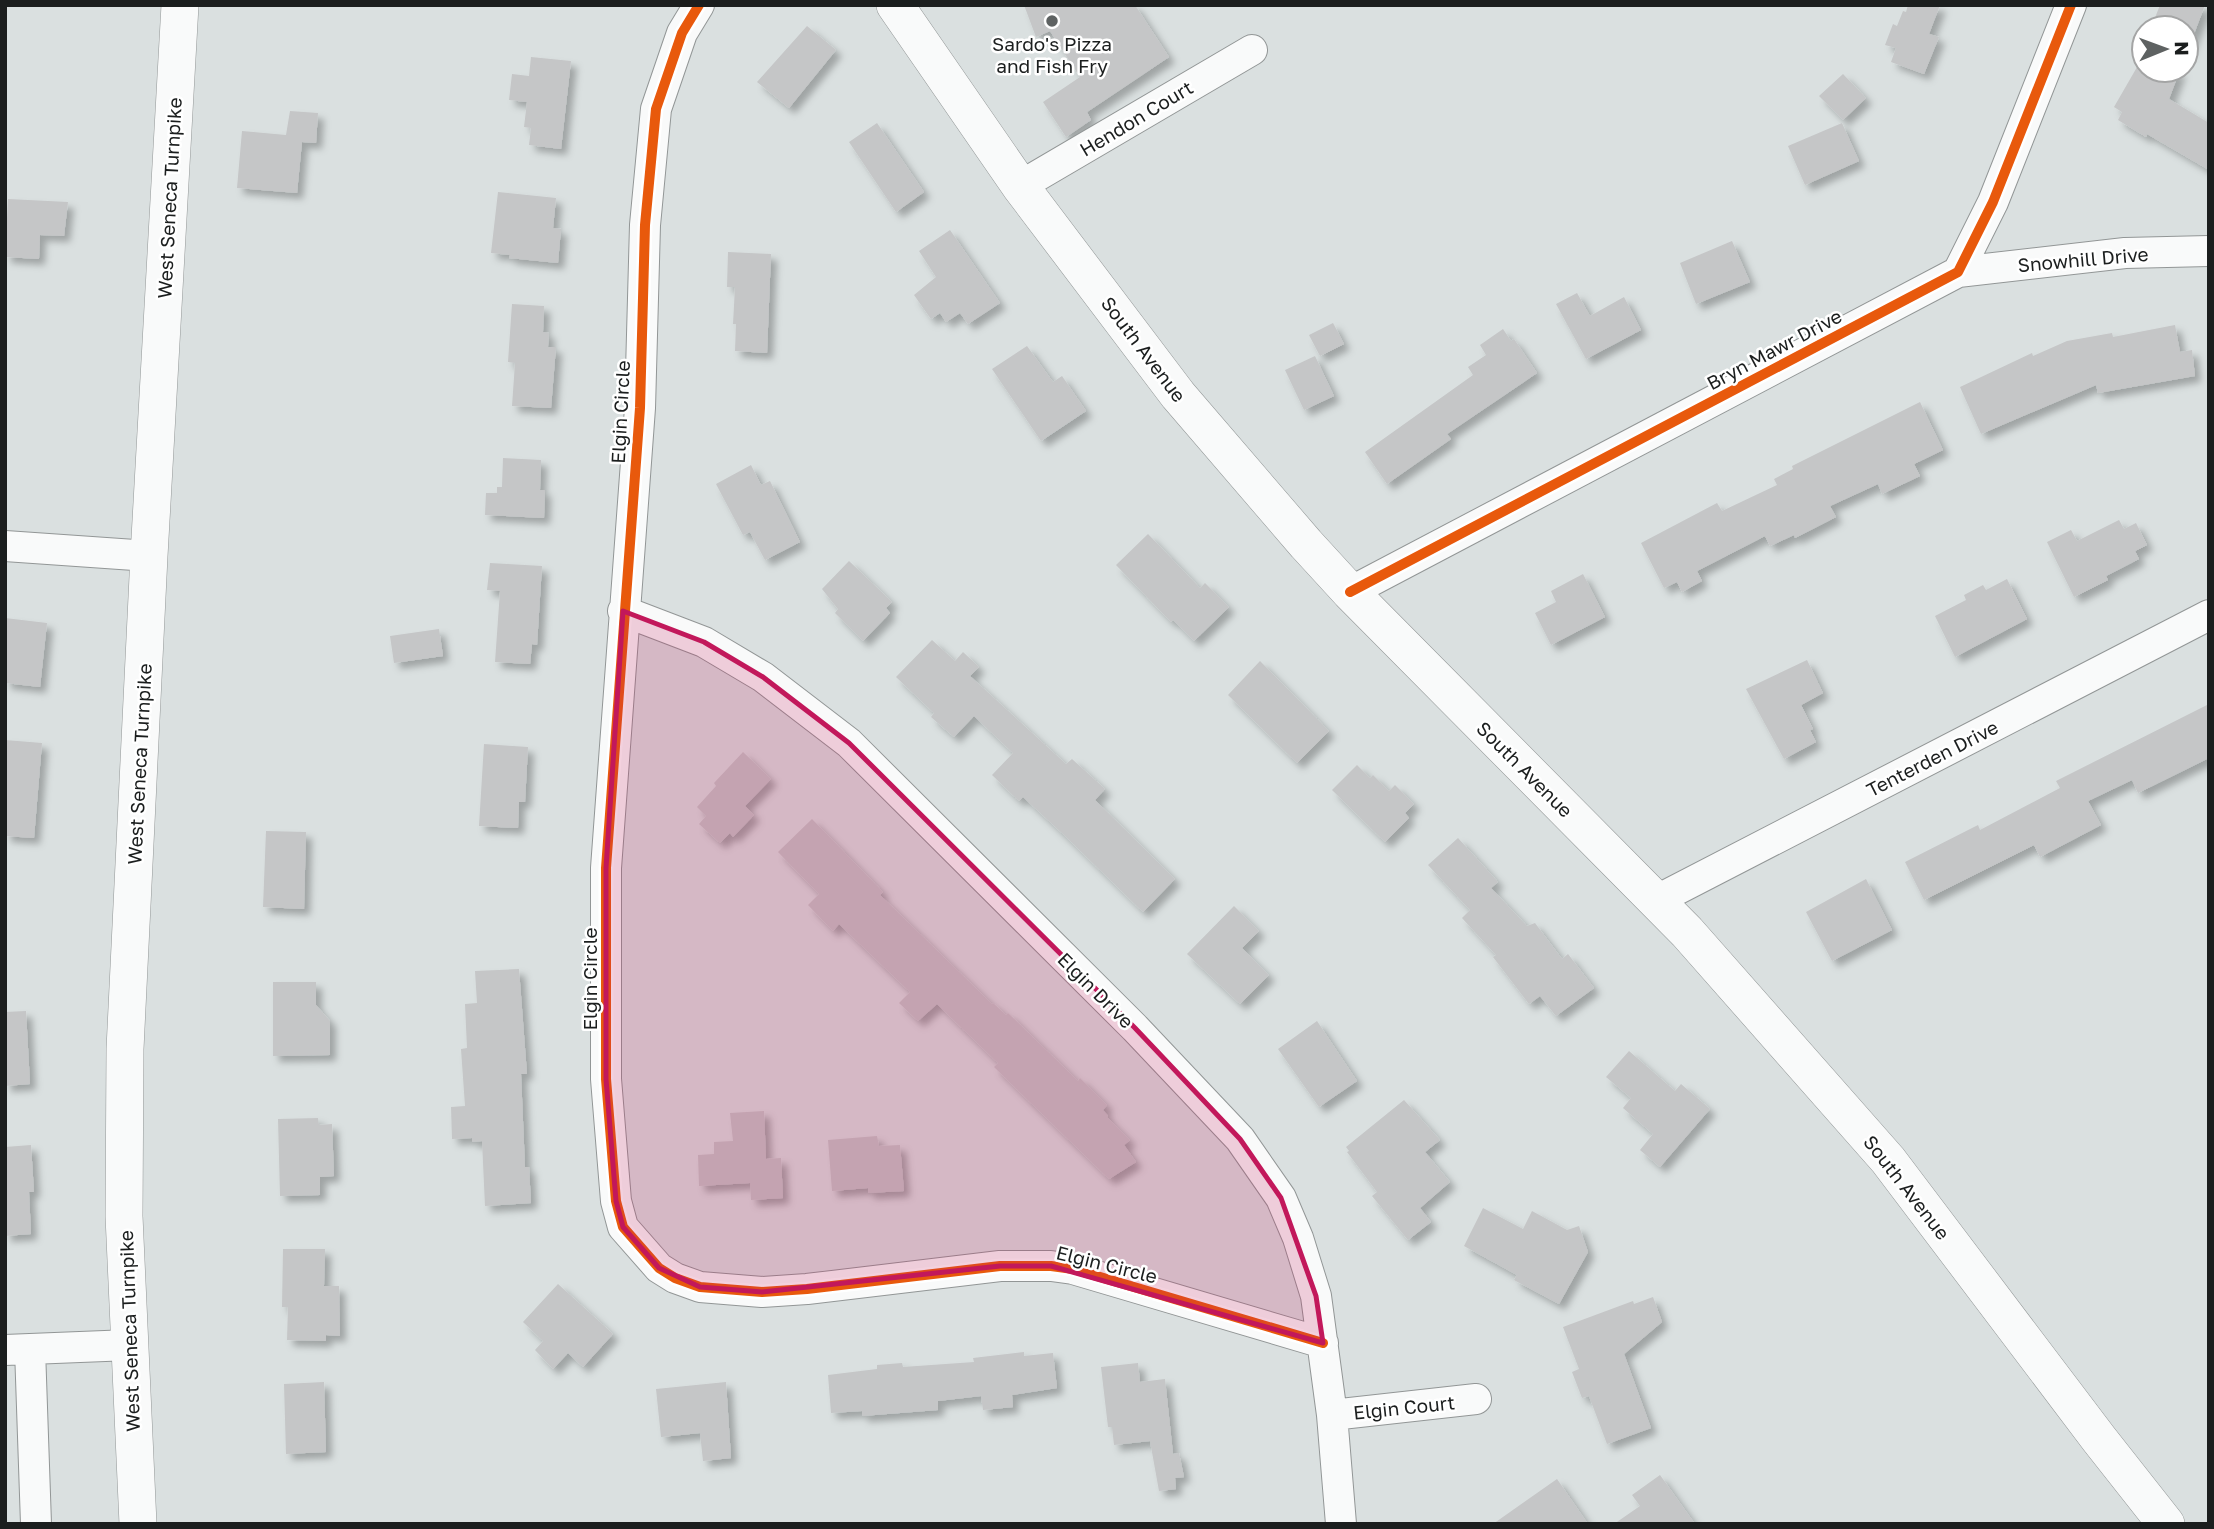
<svg xmlns="http://www.w3.org/2000/svg" width="2214" height="1529" font-family="'Golos Text',sans-serif">
<style>
.building{fill:#c5c6c7;filter:url(#shadow)}
.lines{fill:none;stroke-linecap:round;stroke-linejoin:round}
.minor-casing{stroke:#929696;stroke-width:32}
.major-casing{stroke:#929696;stroke-width:38}
.minor{stroke:#f9fafa;stroke-width:30}
.major{stroke:#f9fafa;stroke-width:37}
.cycleway-casing{stroke:#fff;stroke-width:15}
.cycleway{stroke:#e8590c;stroke-width:10}
.marked{fill:#c2185b;fill-opacity:0.2;stroke:#c2185b;stroke-width:5;stroke-linejoin:round}
.poi-dot{fill:#5e6262;stroke:#fff;stroke-width:2.5}
.labels{text-anchor:middle;dominant-baseline:central;stroke-width:5;stroke-linejoin:round;paint-order:stroke}
.poi-label{font-size:19px;fill:#1b1e1e;stroke:#fff}
.street-label{font-size:19px;fill:#1b1e1e;stroke:#fff}
</style>
<defs>
<filter id="shadow"><feDropShadow dx="6" dy="6" stdDeviation="3.5" flood-color="#0004"/></filter>
</defs>
<rect width="100%" height="100%" fill="#dae0e0"/>
<path class="building" d="M1024,5H1135L1169,57L1087,112L1091,120L1066,137L1043,102L1080,77L1050,31L1036,37Z
M1908,5H1940L1929,34L1939,37L1924,74L1891,62L1896,48L1885,45L1893,24L1897,26L1903,11L1906,12Z
M2160,5H2205L2186,55V28H2151Z
M807,26L836,50L789,108L757,82Z
M2144,55V70H2180L2169,99L2209,123V170L2147,134L2146,137L2118,120L2122,112L2114,107Z
M531,57L571,61L561,149L529,145L531,128L524,127L527,102L509,100L512,74L529,76Z
M1843,74L1866,98L1843,120L1819,96Z
M290,111L318,113L316,143L302,142L297,193L237,188L242,131L286,135Z
M877,123L924,192L896,212L849,142Z
M1842,123L1859,161L1805,185L1788,146Z
M498,192L556,198L553,228L561,229L558,263L509,258L510,255L491,253Z
M8,199L68,202L64,236L40,235L39,259L5,257Z
M950,230L1000,303L968,324L960,313L946,322L940,313L931,319L914,295L936,277L919,251Z
M1732,241L1750,282L1696,304L1680,263Z
M728,252L771,254L767,353L735,351L736,324H733L735,287H727Z
M1577,293L1590,316L1624,297L1641,330L1586,359L1556,304Z
M512,304L544,306L543,332L549,333L548,347H556L551,408L512,406L515,363L508,362Z
M1333,323L1344,344L1320,356L1309,335Z
M2175,325L2180,352L2192,350L2195,376L2098,393L2096,385L1981,434L1960,387L2032,353L2033,356L2067,341L2112,333L2113,337Z
M1503,329L1511,341L1514,339L1537,373L1447,434L1451,439L1387,484L1365,452L1473,375L1468,367L1486,355L1480,345Z
M1027,346L1053,382L1062,376L1086,411L1041,441L992,369Z
M1315,356L1334,396L1304,410L1285,370Z
M1920,402L1943,450L1914,464L1920,476L1882,494L1878,484L1830,506L1836,517L1795,538L1794,535L1770,546L1765,536L1697,571L1702,581L1682,592L1677,582L1664,588L1641,543L1717,503L1722,511L1777,485L1774,479L1793,469L1792,466Z
M503,458L541,460L540,490H545L544,518L485,515L486,493H497V487H502Z
M751,465L761,485L770,481L800,542L765,560L750,532L743,535L716,484Z
M2119,520L2124,529L2136,523L2147,545L2135,551L2139,559L2106,576L2108,580L2074,597L2047,542L2071,530L2077,541Z
M1148,534L1200,588L1205,583L1229,607L1194,641L1173,620L1171,622L1116,565Z
M849,561L892,602L886,608L890,613L863,641L835,613L838,609L822,589Z
M490,563L542,566L537,645L532,644L530,664L495,662L500,591L487,590Z
M1583,574L1605,617L1551,645L1535,613L1556,602L1551,591Z
M2007,579L2027,619L1955,657L1935,616L1966,600L1964,595L1983,585L1986,590Z
M5,618L47,623L40,687L5,683Z
M439,629L443,656L394,663L390,636Z
M932,640L955,661L963,652L979,667L970,676L1066,764L1072,759L1105,789L1095,800L1175,879L1143,912L1063,834L1023,797L1019,801L992,775L1013,753L974,716L954,737L931,717L934,713L896,677Z
M1807,660L1823,693L1801,705L1813,729L1810,730L1816,742L1784,759L1746,689Z
M1260,661L1329,731L1297,763L1228,695Z
M2209,704V758L2138,793L2132,780L2088,801L2101,825L2040,857L2034,845L1924,900L1905,862L1978,825L1980,830L2060,788L2056,781Z
M5,740L42,743L34,838L5,836Z
M484,744L528,747L525,802H519L518,828L479,826Z
M743,752L771,779L745,806L754,815L733,837L730,833L720,843L699,824L706,816L697,807L716,786L714,783Z
M1357,765L1370,778L1373,775L1389,791L1395,785L1414,804L1405,813L1409,818L1385,842L1332,790Z
M812,819L883,892L880,895L992,1004L993,1003L1006,1015L1008,1013L1078,1081L1080,1078L1107,1105L1103,1110L1108,1116L1107,1117L1130,1140L1124,1145L1136,1162L1109,1179L994,1067L998,1063L937,1004L918,1021L899,1003L910,992L839,924L833,931L808,905L819,894L778,852Z
M266,831L306,832L304,909L263,907Z
M1458,838L1498,882L1491,888L1527,926L1535,923L1562,959L1568,954L1594,988L1556,1016L1540,996L1529,1004L1493,957L1496,955L1462,918L1470,910L1428,865Z
M1866,879L1892,930L1832,961L1806,912Z
M1234,906L1259,931L1242,948L1269,975L1240,1004L1187,954Z
M519,969L527,1074H521L525,1167H529L531,1203L485,1206L482,1141L472,1142V1138L452,1139L451,1107L465,1106L461,1049L467,1048L465,1004L477,1003L475,971Z
M273,982H316V1005L330,1021V1055L273,1056Z
M26,1011L30,1084L5,1086V1012Z
M1317,1021L1357,1081L1319,1107L1278,1049Z
M1629,1051L1675,1091L1681,1084L1710,1109L1660,1167L1640,1150L1653,1134L1623,1108L1631,1098L1606,1077Z
M1404,1100L1440,1140L1425,1152L1450,1182L1420,1208L1431,1222L1408,1240L1372,1196L1377,1192L1347,1152L1349,1151L1346,1147Z
M764,1111L766,1159L781,1158L783,1198L751,1200L750,1183L699,1186L698,1155L714,1154V1142L733,1141L730,1113Z
M318,1118L319,1125L332,1124L334,1176L320,1177V1195L280,1196L278,1119Z
M877,1136L879,1146L900,1145L904,1191L868,1193V1188L832,1191L828,1140Z
M31,1145L34,1192H29L31,1234L5,1236V1147Z
M1483,1208L1523,1229L1532,1211L1567,1230L1579,1226L1588,1252L1559,1304L1514,1280L1517,1275L1464,1246Z
M283,1249H325L324,1286H339L340,1336L326,1335V1341L287,1340L288,1307H282Z
M558,1284L613,1334L583,1367L568,1353L553,1369L535,1350L543,1341L523,1322Z
M1653,1297L1662,1322L1624,1354L1651,1428L1607,1444L1589,1396L1582,1398L1572,1372L1579,1369L1563,1327L1633,1301L1634,1304Z
M1024,1352V1356L1053,1353L1057,1388L1012,1395L1013,1407L983,1410L981,1396L938,1401V1410L862,1416V1411L831,1413L828,1375L877,1369V1365L902,1363L903,1367L974,1362L973,1358Z
M1138,1363L1140,1382L1165,1379L1173,1454L1179,1453L1184,1477L1175,1478L1176,1489L1159,1491L1150,1441L1114,1445L1112,1427H1108L1101,1367Z
M324,1382L326,1452L286,1454L284,1384Z
M726,1382L731,1458L703,1461L700,1433L661,1437L656,1389Z
M1660,1475L1695,1524H1614L1640,1506L1632,1495Z
M1557,1479L1588,1524H1493Z"/>
<g class="lines">
<g class="minor-casing">
<path id="minor" d="M699,5L682,33L656,109L645,225L640,408L606,868V1079L616,1201L623,1227L659,1268L675,1278L700,1287L762,1292L807,1289L1000,1266H1051L1073,1269L1323,1343
M1020,186L1252,50
M1958,272L2125,253L2209,251
M5,546L149,556
M1350,592L1958,272L1993,202L2071,5
M623,611L704,642L763,677L849,743L1135,1028L1240,1139L1281,1198L1298,1238L1316,1296L1332,1415L1341,1524
M1655,901L2209,615
M30,1349L36,1524
M5,1350L130,1345
M1332,1415L1476,1399"/>
</g>
<g class="major-casing">
<path id="major" d="M895,5L1020,186L1178,395L1306,544L1350,592L1687,932L1888,1160L2099,1439L2166,1524
M138,1524L124,1216L125,1049L149,556L180,5"/>
</g>
<use href="#minor" class="minor"/>
<use href="#major" class="major"/>
<g class="cycleway-casing">
<path id="cycleway" d="M699,5L682,33L656,109L645,225L640,408L606,868V1079L616,1201L623,1227L659,1268L675,1278L700,1287L762,1292L807,1289L1000,1266H1051L1073,1269L1323,1343
M1350,592L1958,272L1993,202L2071,5"/>
</g>
<use href="#cycleway" class="cycleway"/>
</g>
<path class="marked" d="M623,611L704,642L763,677L849,743L1135,1028L1240,1139L1281,1198L1316,1296L1323,1343L1051,1266H1000L762,1292L700,1287L659,1268L623,1227L616,1201L606,1079V868Z"/>
<circle class="poi-dot" cx="1052" cy="21" r="7"/>
<g class="labels">
<g class="poi-label">
<text x="1052" y="43">Sardo's Pizza<tspan x="1052" dy="22">and Fish Fry</tspan></text>
</g>
<g class="street-label">
<text transform="translate(1136 118) rotate(-31)">Hendon Court</text>
<text transform="translate(169 198) rotate(-87)">West Seneca Turnpike</text>
<text transform="translate(2083 259) rotate(-5)">Snowhill Drive</text>
<text transform="translate(1144 349) rotate(53)">South Avenue</text>
<text transform="translate(1774 349) rotate(-28)">Bryn Mawr Drive</text>
<text transform="translate(620 412) rotate(-87)">Elgin Circle</text>
<text transform="translate(1932 758) rotate(-27)">Tenterden Drive</text>
<text transform="translate(139 764) rotate(-87)">West Seneca Turnpike</text>
<text transform="translate(1525 769) rotate(45)">South Avenue</text>
<text transform="translate(589 979) rotate(-90)">Elgin Circle</text>
<text transform="translate(1096 990) rotate(45)">Elgin Drive</text>
<text transform="translate(1907 1187) rotate(52)">South Avenue</text>
<text transform="translate(1107 1264) rotate(14)">Elgin Circle</text>
<text transform="translate(129 1331) rotate(-92)">West Seneca Turnpike</text>
<text transform="translate(1404 1407) rotate(-6)">Elgin Court</text>
</g>
</g>
<rect width="2214" height="1529" fill="none" stroke="#1b1e1e" stroke-width="14"/>
<g transform="translate(2165 49) rotate(89)"><circle r="33" fill="#ffffff" stroke="#a4a5a5" stroke-width="2"/>
<path d="M0-5L12 26L0 18L-12 26Z" fill="#5e6262"/>
<text y="-10" font-size="19" font-weight="bold" text-anchor="middle" fill="#1b1e1e">N</text>
</g>
</svg>
